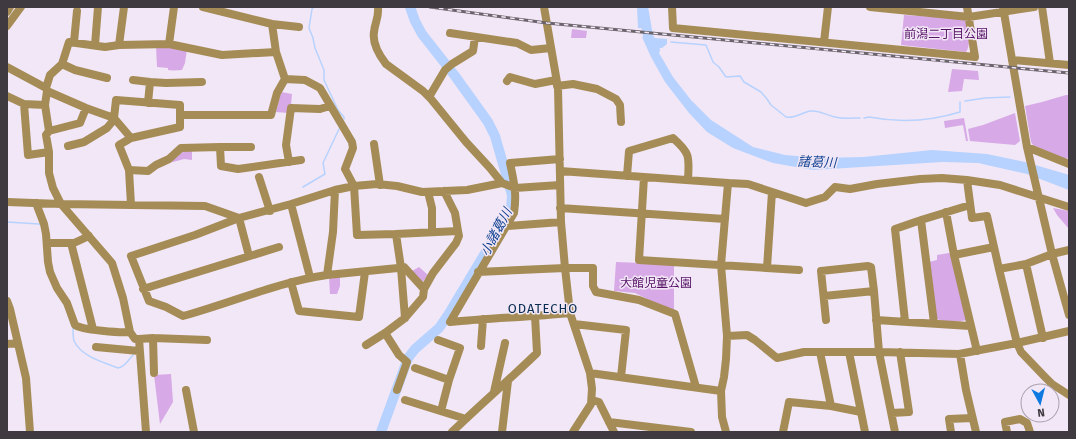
<svg xmlns="http://www.w3.org/2000/svg" width="1076" height="439" font-family="'Fira Sans','Noto Sans JP',sans-serif">
<style>
.green{fill:#d7a9e6}
.water{fill:#b7d2fe}
.lines{fill:none;stroke-linecap:round;stroke-linejoin:round}
.stream{stroke:#b7d2fe;stroke-width:1.5}
.river{stroke:#b7d2fe;stroke-width:10}
.minor{stroke:#a58c56;stroke-width:8}
.rail-casing{stroke:#6b646c;stroke-width:3}
.rail{stroke:#f2e7f6;stroke-width:1.5;stroke-dasharray:4.5;stroke-linecap:butt}
.labels{text-anchor:middle;dominant-baseline:central;stroke-width:3;stroke-linejoin:round;paint-order:stroke}
.park-label{font-size:12px;fill:#541166;stroke:#f2e7f6}
.water-label{font-size:13px;font-style:italic;fill:#0f4192;stroke:#f2e7f6}
.neighbourhood-label{font-size:13px;letter-spacing:1px;fill:#092c52;stroke:#f2e7f6}
</style>
<rect width="100%" height="100%" fill="#f2e7f6"/>
<path class="green" d="M904,15L965,19C967,29 972,44 966,52L901,45Z
M572,29L587,31L586,38H571Z
M156,46L187,49L185,63L182,70C177,70 173,71 168,70V68L157,67Z
M952,69L978,71L979,80L964,79L962,91L948,92Z
M281,92L292,94L291,105H288V113L276,112Z
M1066,95H1069V158L1065,159L1033,145L1031,142L1025,106L1042,102Z
M1015,113L1020,141L1015,145L970,141L968,129L983,125Z
M964,118L968,141H966L963,125L945,128L944,121Z
M192,149V160L184,159L173,162L172,161L185,150Z
M1053,208L1069,211V229L1057,215Z
M949,253L952,254L968,320C958,321 943,325 935,317L929,262L937,260V255Z
M616,262L641,263L674,264V312L635,293L614,291Z
M419,267L428,275L422,283L412,271Z
M340,276V286L337,294H330L329,277Z
M171,374L173,402L160,424L154,375Z"/>
<path class="water" d="M637,7H646L649,29L638,28Z
M642,37L667,39V44L662,48H657L659,53L673,77L691,100L711,120L753,147L785,155L821,158L863,157L932,150L987,154L1025,162L1066,174L1069,175V190L1027,174L978,163L943,162L813,170L773,163L733,148L707,132L689,113L665,82L651,57Z"/>
<g class="lines">
<path class="stream" d="M314,7L312,9L309,28L313,38L315,48L324,70V80L338,110L344,117V119
M671,42L706,45L713,62L719,67L726,77L740,76L744,82L761,92L767,99L771,105L786,117C795,119 802,112 811,111C818,110 827,115 835,117C843,119 852,118 860,118
M965,101L985,98L1010,97
M864,118L869,117C900,123 931,121 960,112V102
M303,187L325,174L323,163L339,129
M7,222L39,224L41,225
M73,328C73,332 73,337 74,341C82,357 103,362 118,368C125,367 128,360 133,355"/>
<path class="river" d="M643,7L648,36L655,50
M381,432L408,358L415,349L439,328L448,315L511,210L512,195L495,136L488,122L455,76L422,34L415,21L410,7"/>
<path class="minor" d="M203,7L272,24L276,52L285,79L305,80L320,88L352,142L353,148L345,169L354,186L357,235L396,234L401,268L405,318
M378,7C379,18 375,22 374,32C372,44 379,55 386,64L423,91L431,99L466,142L490,168L502,183L515,188L560,185
M544,7L558,88L561,222L565,268L570,313L590,373L592,389L591,404L573,432
M672,7L673,28L975,57L967,7
M870,7L969,17L1034,7
M1003,7L1027,147L1052,254L1069,315
M1042,7L1050,63
M7,12L10,7
M272,24L299,27
M7,26L21,7
M450,33L517,43L531,50L551,48
M74,42L77,11
M824,42L828,7
M169,44L222,55L276,52
M95,45L98,7
M119,45L124,7
M1012,60L1069,65
M62,64L75,70L107,78
M7,67L46,88
M133,80L150,82
M507,81L510,77L535,84L556,80
M557,86L573,84L597,89L616,99L620,105L621,122
M47,91L86,108L114,118L131,138
M7,96L24,104L45,105
M429,97L445,70L452,64L473,51L475,37
M148,103L150,82L166,83L202,82
M24,104L28,155L49,152
M180,115H271L277,93L285,79
M49,131L80,123L86,108
M374,144L380,185
M68,146L84,142L107,128L112,122L114,118L116,100L180,105V127L131,138L119,145L129,170
M251,147H220L221,166L238,169L301,160
M1027,147L1069,164
M560,159L510,163C514,182 517,193 514,213L450,322C490,318 530,317 570,313
M289,162L286,145L291,108L320,109L330,106
M560,171L728,183L721,265L727,336L726,359L724,377L721,391L722,417L726,432
M627,176L629,151L673,138C691,154 689,157 688,180
M259,177L270,211
M644,177L639,260L799,270
M967,180L972,218L987,216L999,269L1017,343L1021,352L1044,376L1052,384L1069,395
M728,183L748,184L806,203L825,197L835,187L850,189L877,184L920,179L942,178L967,180L1000,185L1069,207
M335,190L333,232L327,275C278,282 231,303 183,316L166,307L149,301L131,256L195,235L239,218L291,204L335,190L354,186L377,184L397,186L422,192L467,190L502,183
M444,191L455,213L458,231
M428,192L432,208V232
M7,202L61,204L205,206L239,218
M36,203L44,224L46,234L48,262L50,272L57,288L67,303L75,325C82,330 121,333 130,332L135,339H139L146,432
M291,204L310,277
M131,205L129,170L148,171L156,165L169,159L181,148L220,147
M560,208L725,219
M946,212L954,255L977,351
M239,218L249,256
M921,220L934,323
M507,226L561,222
M396,234L458,231L459,236L456,243L433,273L424,289
M48,243H74L89,236
M71,243L93,329
M954,255L994,247
M1026,264L1043,338
M767,268L772,192
M999,269L1026,264L1052,254L1069,250
M478,272L565,268H593V286L596,292L639,300L675,314L696,387
M327,275L398,268L404,267L424,289L423,297L405,318L385,333L366,345
M291,282L299,311L359,317L365,272
M143,289L279,247
M824,296L874,291
M7,301L10,309L26,378L30,432
M826,320L821,271L868,266L871,267L874,291L879,352L895,432
M876,320L970,326
M905,321L895,229L921,220L970,205
M574,324L626,330L621,377
M130,332L123,298L112,263L61,204L53,188L49,173V152L46,135L49,131L45,105L47,91L46,88L50,75L62,64L69,42L105,47L119,45L169,44L174,7
M385,333L399,355L407,362L397,390
M727,336L747,335L755,340L777,358L804,352H879L959,354L1017,343L1069,331
M153,338L207,340
M139,339L153,338L154,373
M438,340L460,348L449,380L441,411
M7,344L18,343
M481,346L483,319
M96,347L139,351
M820,352L831,406
M849,352L865,432
M960,354L966,390L976,432
M415,368L449,380
M590,373L721,391
M186,390L194,432
M494,392L505,343
M405,400L466,419
M592,400L599,402L614,432
M892,413L909,412L900,352
M609,422L691,432
M452,432C480,405 509,380 537,353L535,316
M502,432L508,381
M783,432L789,402L831,406L861,412
M951,432L949,419L972,418
M1007,432L1005,422L1020,419L1027,423L1030,432"/>
<g class="rail-casing">
<path id="rail" d="M430,7L547,23L1069,73"/>
</g>
<use href="#rail" class="rail"/>
</g>
<g class="labels">
<g class="park-label">
<text x="946" y="34">前潟二丁目公園</text>
<text x="656" y="283">大館児童公園</text>
</g>
<g class="water-label">
<text transform="translate(817 162) rotate(2)">諸葛川</text>
<text transform="translate(496 232) rotate(-62)">小諸葛川</text>
</g>
<g class="neighbourhood-label">
<text x="543" y="308">ODATECHO</text>
</g>
</g>
<rect width="1076" height="439" fill="none" stroke="#3f3a40" stroke-width="16"/>
<g transform="translate(1040 403) rotate(173)"><circle r="19" fill="#f2e7f6" stroke="#aaa2ad"/>
<path d="M0-3L7 15L0 10L-7 15Z" fill="#0e79e1"/>
<text y="-6" font-size="11" font-weight="bold" text-anchor="middle" fill="#3f3a40">N</text>
</g>
</svg>
